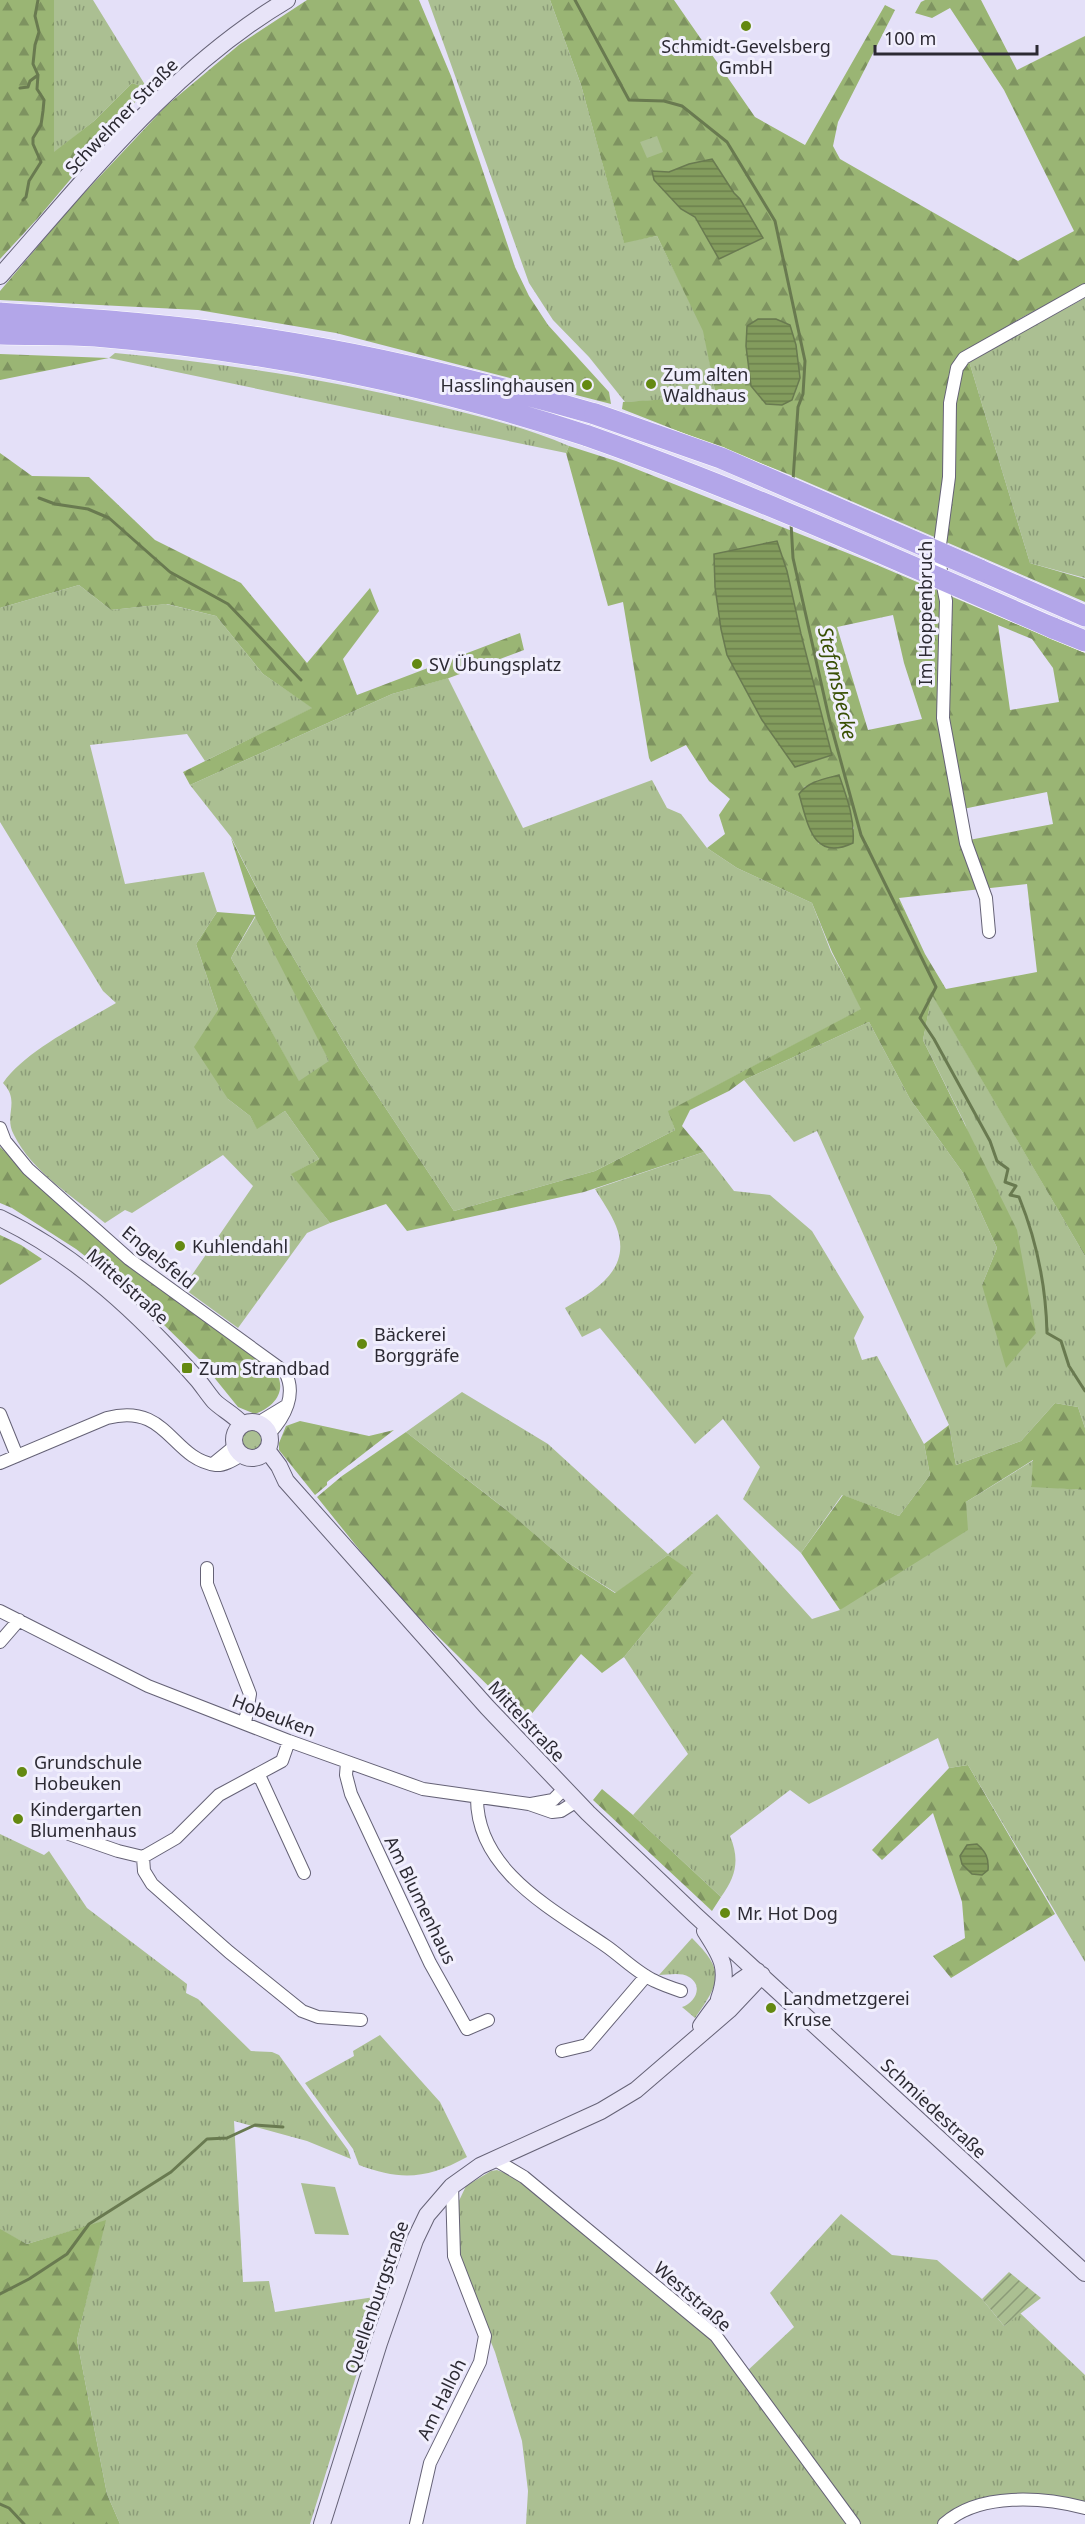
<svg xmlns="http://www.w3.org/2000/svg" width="1085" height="2524" font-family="'Noto Sans',sans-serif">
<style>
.grass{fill:url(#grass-tufts)}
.forest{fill:url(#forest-firs);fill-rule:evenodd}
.garden{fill:url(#garden-furrows)}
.pitch{fill:#abbf92}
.water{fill:url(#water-rules);stroke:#697a50;stroke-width:1.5}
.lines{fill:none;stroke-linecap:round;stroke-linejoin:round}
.stream{stroke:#697a50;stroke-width:3}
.street-casing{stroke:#656276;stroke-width:14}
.secondary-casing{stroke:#656276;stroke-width:18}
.highway-casing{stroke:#fff;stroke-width:22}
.street{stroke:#fff;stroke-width:12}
.secondary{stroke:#e8e4f8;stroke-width:16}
.highway{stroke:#b3a6e9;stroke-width:21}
.highway-bridge-casing{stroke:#fff;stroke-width:22;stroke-linecap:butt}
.highway-bridge{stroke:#b3a6e9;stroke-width:21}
.poi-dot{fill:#648911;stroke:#f1effd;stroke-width:2}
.labels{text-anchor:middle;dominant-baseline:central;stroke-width:6;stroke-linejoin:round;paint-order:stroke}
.poi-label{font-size:18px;fill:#2c2a33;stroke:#f1effd;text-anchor:start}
.street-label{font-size:18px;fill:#2c2a33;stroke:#f1effd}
.water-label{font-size:20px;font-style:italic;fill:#395005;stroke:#f1effd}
</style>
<defs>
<pattern id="grass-tufts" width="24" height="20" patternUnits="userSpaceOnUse" patternTransform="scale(1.5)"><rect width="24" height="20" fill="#abbf92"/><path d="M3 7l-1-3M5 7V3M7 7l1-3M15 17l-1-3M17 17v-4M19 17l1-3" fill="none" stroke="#8b9b78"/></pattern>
<pattern id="forest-firs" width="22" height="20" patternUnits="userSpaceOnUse" patternTransform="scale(1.5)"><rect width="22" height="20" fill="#9ab574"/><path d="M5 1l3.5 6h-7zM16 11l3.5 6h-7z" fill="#7e9360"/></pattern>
<pattern id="garden-furrows" width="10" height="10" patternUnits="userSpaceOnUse" patternTransform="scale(1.5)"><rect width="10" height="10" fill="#abbf92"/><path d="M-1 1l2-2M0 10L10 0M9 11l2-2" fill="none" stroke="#8b9b78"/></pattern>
<pattern id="water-rules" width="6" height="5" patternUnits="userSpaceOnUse" patternTransform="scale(1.5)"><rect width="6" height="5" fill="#839c5d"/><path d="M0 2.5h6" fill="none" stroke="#6b7f4d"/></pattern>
</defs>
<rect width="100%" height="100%" fill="#e4e0f8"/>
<path class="grass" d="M54,0H93L147,88L132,83L94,121L54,153Z
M428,0H550L581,85L624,242L657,236L704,331L716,397L625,402L589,357L553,320L529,283Z
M1085,298V578L1030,563L969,361Z
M115,353C220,363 323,378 425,403C474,415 523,426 569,446L566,453L109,358Z
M79,585L111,610L166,604L216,616L263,674L313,708L205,761L187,734L90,745L125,884L204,872L217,912L196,944L218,1010L228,1099L250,1116L257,1128L285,1111L319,1159L292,1174L330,1223L307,1233L238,1328L183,1288L253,1186L223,1155L132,1213L125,1210L105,1223C74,1197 32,1172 14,1135C3,1115 21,1102 3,1083C26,1050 81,1024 116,1003L103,991L0,822V608Z
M448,678L523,828L652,780L667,808L681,814L707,848L737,868L812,903L831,952L862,1009L669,1111L675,1130L595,1171L454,1211L359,1068L283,940L231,837L190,785L392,694Z
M256,916L330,1062L299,1082L231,958Z
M932,994L1085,1256V1428L1078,1407L1055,1403L1021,1441L956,1465L949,1425L817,1131L794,1142L744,1080L869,1022L910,1099L963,1173L997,1248L982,1285L1036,1333L965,1124L923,1040Z
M704,1152L734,1191L770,1195L812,1231L864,1317L854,1338L862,1360L877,1356L924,1444L930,1475L899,1516L842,1495L801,1553L743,1499L760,1467L723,1419L695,1444L600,1328L582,1337L565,1308C596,1290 633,1269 616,1226C611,1213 602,1201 595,1189Z
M462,1392L548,1444L668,1554L717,1514L812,1619L840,1610L966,1502L1034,1460L1031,1486L1085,1490V1962L968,1765L949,1768L938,1738L809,1804L790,1790L730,1836C740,1860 736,1876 721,1897L633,1815L688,1754L624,1657L692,1574L668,1555L616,1593L567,1562L504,1508L406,1432Z
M241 1440a11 11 0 1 1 22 0a11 11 0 1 1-22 0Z
M0,1834L44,1855L49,1851L87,1908L187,1984L186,1993L198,1999L251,2051L272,2052L279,2055L348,2150L351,2159L307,2141L234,2121L243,2282L269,2281L275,2312L381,2296L310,2524H120L107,2494L77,2340L105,2221L27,2244L0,2230Z
M692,1938C725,1971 721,1981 695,2018L682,2007C695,2003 704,1986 689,1977C681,1972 668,1975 659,1975Z
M380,2035L440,2102L467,2157C427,2179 401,2181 359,2165L353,2149L305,2083L354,2056L353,2051Z
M497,2170L523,2180L714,2339L851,2524H526L528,2491L522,2441L495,2352L460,2266L457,2205L466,2186L491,2171Z
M841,2214L892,2255L937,2260L982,2299L1004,2326L1020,2313L1085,2375V2505C1031,2491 982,2485 937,2524H857L746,2372L794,2327L770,2293Z"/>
<path class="forest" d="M0,0H54V152L94,121L132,83L147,88L38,218L0,259Z
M307,0H419L451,76L515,267L529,296L548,325L609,392L611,404L336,333L198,310L0,300V291L72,206L166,106L240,44Z
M550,0H674L755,117L805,145L885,5L895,10L838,122L833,146L840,159L1018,261L1074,231L1004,90L950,8L932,18L915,13L921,2L925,0H981L1017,70L1085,36V284L1021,318L962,354L969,361L1030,563L1085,579V602L793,476L622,409L623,402L716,396L703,331L657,236L624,243L581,85ZM712,159L734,193L740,199L763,238L719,259L695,217L681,209L654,180L653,171L669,172ZM758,319H776L796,345L797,361L766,404L751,386L746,346L747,326Z
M0,354L109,358L0,380Z
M569,446L616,461L870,562L1085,653V1256L932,995L923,1040L1017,1230L1036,1333L1006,1368L982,1285L997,1248L963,1173L910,1099L869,1022L744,1080L729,1091L690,1110L682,1126L704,1152L584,1192L407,1231L386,1204L330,1223L291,1174L319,1159L285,1111L257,1129L250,1116L228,1099L194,1047L218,1010L196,944L217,912L255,915L231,838L283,940L359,1068L454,1211L595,1171L675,1130L668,1111L861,1009L832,952L812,903L737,868L707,848L725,834L719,815L730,799L709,781L686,745L651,762L649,758L623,602L608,606L566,453ZM777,542L787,571L801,634L832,755L796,767L762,720L727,655L721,629L715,587L714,554ZM893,615L904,663L922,719L868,730L837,627ZM998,625L1032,639L1053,668L1059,702L1010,710ZM839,776L854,829L819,844L806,816L804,787ZM1047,792L1053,824L969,840L963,809ZM1027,884L1037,972L946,989L925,954L899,898ZM255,916L329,1061L299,1081L231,958Z
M0,453L32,476L89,477L155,540L241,583L307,663L370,588L379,611L343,659L357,695L520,633L524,650L449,678L392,694L190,785L183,772L312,708L263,674L216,616L167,604L111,610L79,585L0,608Z
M0,1147L129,1267L277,1374C287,1393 272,1408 255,1414L238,1407L200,1360L126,1288L76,1249L12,1208L0,1203Z
M0,1235L21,1245L42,1259L0,1285Z
M1055,1403L1078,1407L1085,1428V1490L1031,1487L1033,1460L966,1502L968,1530L840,1610L801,1553L843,1495L899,1516L930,1475L924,1444L949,1425L956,1465L1021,1441Z
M300,1421L369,1436L394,1430L327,1482V1485L315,1495L279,1450V1443L286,1426Z
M406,1432L509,1512L567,1562L615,1593L668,1555L693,1573L624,1657L602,1673L581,1654L525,1722L395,1594L317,1497L342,1476Z
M968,1765L1055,1914L951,1978L933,1956L965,1938L962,1902L933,1813L882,1860L872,1850L949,1768Z
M602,1789L633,1815L721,1897L712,1911L593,1800Z
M106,2220L77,2340L107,2494L120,2524H0V2229L27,2244Z"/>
<path class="garden" d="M1009,2272L1041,2298L1004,2326L982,2299Z"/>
<path class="pitch" d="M657,136L663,152L647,158L640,142Z
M301,2183L335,2187L349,2235L315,2234Z"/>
<path class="water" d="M712,159L734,193L740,199L763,238L719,259L695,217L681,209L654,180L652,171L669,172L689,164Z
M758,319H776L790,325L796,345L800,378L792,400L782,405L766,404L751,386L746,346L747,326Z
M777,541L787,571L801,634L832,755L795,767L762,720L727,655L721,629L715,587L714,554Z
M839,775C847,798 855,819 853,843C813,862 808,825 799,794C809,781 824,779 839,775Z
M977,1844C986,1852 989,1858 988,1870L982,1875L972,1874L962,1864L960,1856L967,1845Z"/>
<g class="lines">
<path class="stream" d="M575,0L629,100L664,101L682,106L727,142L775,221L805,361L803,394L798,407L793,480
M20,88L28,87L30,81L38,75
M23,200L26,197L29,181L41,162L33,144V138L41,125L43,111L44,100L37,89L38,75L33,64L35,45L39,32L35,16L38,0
M39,498L55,504L88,509L109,518L170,572L228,604L301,680
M791,523L793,558L829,718L861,835L936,987L920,1018L934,1039L990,1141L997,1161L1008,1169L1005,1182L1016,1186L1010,1195L1019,1197C1036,1239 1046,1287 1047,1333L1061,1341L1069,1366L1085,1391
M0,2294L29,2279L67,2254L89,2224L171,2172L207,2139L227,2138L255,2125L283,2127
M0,2504L9,2508L24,2524"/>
<g class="street-casing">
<path id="street" d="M989,932L986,898L966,843L943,718L946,601L941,576L940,545L949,477L950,403L957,368L964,358L1085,290
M0,1128L5,1141L28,1169L129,1259L285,1372C297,1394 285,1417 269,1434
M0,1414L17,1456
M258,1423L286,1406
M0,1463L107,1418C168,1402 171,1459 216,1465C224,1466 235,1459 242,1455
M213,1464L235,1446
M207,1568V1584L250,1694L245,1723
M0,1611L148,1686L289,1741L423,1789L529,1804L552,1812L561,1811L577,1801
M0,1642L19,1620
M347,1762L346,1775L351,1794L430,1963L467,2029L488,2020
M259,1775L304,1873
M477,1797C476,1871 554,1910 606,1946C622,1957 637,1973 655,1981C663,1985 672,1988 681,1991
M531,1804L553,1800L564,1789
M69,1834L118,1851L143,1857L176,1838L219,1795L282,1761L289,1741
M143,1857L144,1871L152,1884L229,1952L302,2011L318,2017L361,2020
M562,2051L587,2045L646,1976
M494,2159L524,2177L716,2336L854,2524
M416,2524L430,2463L480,2362L485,2336L454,2256L452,2186
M944,2524C979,2492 1043,2497 1085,2508"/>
</g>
<g class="secondary-casing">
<path id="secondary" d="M0,276C87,178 172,68 287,0
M0,1218C77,1255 141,1316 197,1379C203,1386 208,1394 214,1401C222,1409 233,1414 242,1424
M234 1440a18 18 0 1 1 36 0a18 18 0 1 1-36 0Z
M267,1450L279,1466L286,1481L487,1707L588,1813L695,1915L1085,2273
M705,1931C721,1956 730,1968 719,1999
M701,2026C717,2003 731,1983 757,1971
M322,2524L379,2343L415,2240L427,2215L452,2186L480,2166L601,2111L636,2090L729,2010L762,1975"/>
</g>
<g class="highway-casing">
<path id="highway" d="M0,313C89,319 179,325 267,339C378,356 487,383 595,414
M0,334C32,335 64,334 95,336C263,350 429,384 588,436
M980,570L1085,616
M1053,628L1085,641"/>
</g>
<use href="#street" class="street"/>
<use href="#secondary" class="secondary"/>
<use href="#highway" class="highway"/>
<g class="highway-bridge-casing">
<path id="highway-bridge" d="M595,414L721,458L980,570
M588,436C747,492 899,561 1053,628"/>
</g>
<use href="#highway-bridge" class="highway-bridge"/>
</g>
<g class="poi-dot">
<circle cx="746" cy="26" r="6"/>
<circle cx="651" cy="384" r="6"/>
<circle cx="587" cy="385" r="6"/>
<circle cx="417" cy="664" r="6"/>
<circle cx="180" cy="1246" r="6"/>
<circle cx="362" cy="1344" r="6"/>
<rect x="181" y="1362" width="12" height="12" rx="3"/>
<circle cx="22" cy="1772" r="6"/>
<circle cx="18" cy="1819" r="6"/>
<circle cx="725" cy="1913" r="6"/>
<circle cx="771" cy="2008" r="6"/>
</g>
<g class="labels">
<g class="poi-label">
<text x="746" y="46" text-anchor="middle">Schmidt-Gevelsberg<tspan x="746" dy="21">GmbH</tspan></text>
<text x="663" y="374">Zum alten<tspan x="663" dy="21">Waldhaus</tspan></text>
<text x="575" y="385" text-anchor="end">Hasslinghausen</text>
<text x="429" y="664">SV Übungsplatz</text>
<text x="192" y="1246">Kuhlendahl</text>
<text x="374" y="1334">Bäckerei<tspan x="374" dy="21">Borggräfe</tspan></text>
<text x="199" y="1368">Zum Strandbad</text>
<text x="34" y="1762">Grundschule<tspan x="34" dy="21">Hobeuken</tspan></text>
<text x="30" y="1809">Kindergarten<tspan x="30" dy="21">Blumenhaus</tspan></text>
<text x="737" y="1913">Mr. Hot Dog</text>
<text x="783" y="1998">Landmetzgerei<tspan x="783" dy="21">Kruse</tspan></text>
</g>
<g class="street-label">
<text transform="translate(121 116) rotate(-46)">Schwelmer Straße</text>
<text transform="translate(925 613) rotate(-90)">Im Hoppenbruch</text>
<text transform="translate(159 1257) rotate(39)">Engelsfeld</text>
<text transform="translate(128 1286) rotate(42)">Mittelstraße</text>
<text transform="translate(274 1715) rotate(21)">Hobeuken</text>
<text transform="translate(527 1721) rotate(47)">Mittelstraße</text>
<text transform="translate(421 1900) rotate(64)">Am Blumenhaus</text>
<text transform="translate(934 2108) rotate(43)">Schmiedestraße</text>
<text transform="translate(693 2296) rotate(41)">Weststraße</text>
<text transform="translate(376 2297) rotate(-71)">Quellenburgstraße</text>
<text transform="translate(441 2399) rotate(-64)">Am Halloh</text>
</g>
<g class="water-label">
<text transform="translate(838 683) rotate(77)">Stefansbecke</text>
</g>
</g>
<path d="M875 45v9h162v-9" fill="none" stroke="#2c2a33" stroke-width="3"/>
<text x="884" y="45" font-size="18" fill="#2c2a33" stroke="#f1effd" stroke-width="4.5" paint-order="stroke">100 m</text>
</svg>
